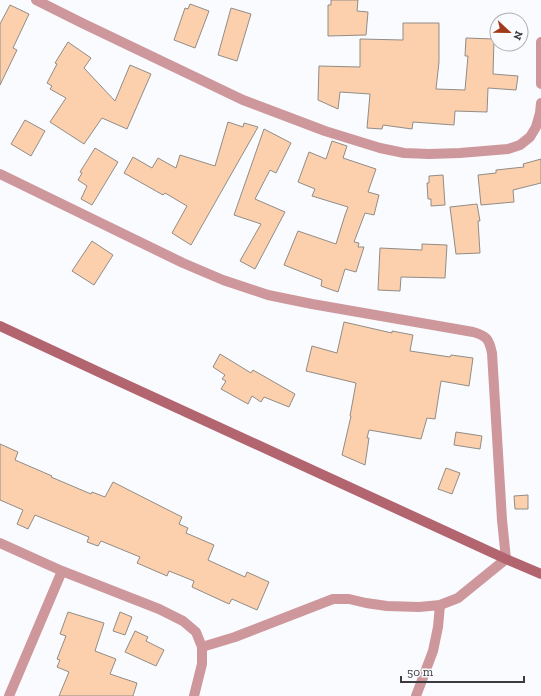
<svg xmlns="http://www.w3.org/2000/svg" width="541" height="696" font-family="'Zilla Slab',serif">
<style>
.building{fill:#fcd0ac;stroke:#928c87}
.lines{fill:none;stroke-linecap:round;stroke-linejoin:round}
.street{stroke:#cd979c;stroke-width:10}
.secondary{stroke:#b2656e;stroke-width:10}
</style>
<rect width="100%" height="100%" fill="#f9fbfe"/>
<path class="building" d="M331,0H358L357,11L368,12L366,35L328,36V5H331Z
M190,4L209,11L195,48L174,40L185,8L188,9Z
M10,5L29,14L13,48L17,50L0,85V24Z
M231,8L251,14L237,61L218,55Z
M403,23H439V62L436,89L465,90L468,56H465L466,38L494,39L493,74L518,76L516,90L488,88L487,112L455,111L454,125L413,122L412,129L383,125L382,129L367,128L370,94L340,92L338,109L318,100L319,66L360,67V39L403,40Z
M68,42L91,58L84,68L115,101L130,65L151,74L127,129L102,118L84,144L50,122L66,98L50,89L52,86L47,83L57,64L55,63Z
M25,120L45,131L31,156L11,144Z
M228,122L243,127L244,123L258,127L191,245L172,233L187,206L165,193L163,195L124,173L133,157L152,168L158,158L176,168L180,155L215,166Z
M264,129L291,143L276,173L270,170L255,199L285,212L255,269L240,261L261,224L234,215Z
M332,141L347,146L343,158L376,169L368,192L379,195L374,215L365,213L354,242L359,243L358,247H364L356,272L345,269L338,292L321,286L322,280L284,265L298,231L336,244L345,215L348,207L312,196L315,189L298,182L309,152L326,159Z
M95,148L118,162L92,205L81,199L87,186L78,180L82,173L80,172Z
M541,159V183L513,190L514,202L481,205L478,175L496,173V170L524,167L523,164Z
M443,175L445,205L431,206V199H428L427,183H429V176Z
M477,204L480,221H478L480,253L456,254L450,207Z
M92,241L113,255L94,285L72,271Z
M422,244L447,245L445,278L401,277L400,291L378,290L380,248L422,250Z
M344,322L392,333V331L413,335L410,351L450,357L451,355L473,358L469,386L441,381L435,419L427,418L421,439L369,430L367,438H369L365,465L342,455L351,416H350L356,383L306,371L312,346L337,353Z
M220,354L251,373L253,370L295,394L289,407L264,397L261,402L252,396L248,404L221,389L226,381L222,379L225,375L213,367Z
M456,432L482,436L480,449L454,445Z
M0,444L18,452L15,460L52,476L51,477L91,494L92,492L105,497L113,482L182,517L179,524L188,528L186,533L214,545L208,560L245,577L247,572L269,582L257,610L232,599L229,604L192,587L194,581L169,571L167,576L137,563L140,557L101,541L98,546L87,542L89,537L35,515L28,529L17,524L23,510L0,500Z
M446,468L460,473L452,494L438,489Z
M528,495V509H515L514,496Z
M68,612L104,623L95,651L116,659L110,674L137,683L133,696H59L69,672L57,667L60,660L57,659L66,636L60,634Z
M120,612L132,617L125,635L113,631Z
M135,631L148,637L146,641L164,650L156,666L125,652Z"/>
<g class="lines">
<path class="street" d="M36,0L82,23L243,100L325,131L380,148L404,153L429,154L460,153L508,149L520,145L530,137L536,127L540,113L541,103
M541,42V84
M0,174L183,263L223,280L268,295L312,304L473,332C487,336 489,339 492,353L502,520L506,559L458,598L440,605L419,607L387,606L366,603L349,599H333L235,637L202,647
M0,543L62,571L159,609L183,621L196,632L202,647V664L194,696
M9,696L62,571
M416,696L433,651L438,627L440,605"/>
<path class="secondary" d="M0,326L103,374L506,559L541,574"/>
</g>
<g transform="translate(509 32) rotate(112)"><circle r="19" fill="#f9fbfe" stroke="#acaeb1"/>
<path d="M0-3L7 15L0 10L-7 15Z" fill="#a13a1a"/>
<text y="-6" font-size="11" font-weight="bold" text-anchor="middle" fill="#393b3e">N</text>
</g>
<path d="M401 676v6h123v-6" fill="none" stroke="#393b3e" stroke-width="2"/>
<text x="407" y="676" font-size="12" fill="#393b3e" stroke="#f9fbfe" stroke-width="3" paint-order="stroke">50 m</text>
</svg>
